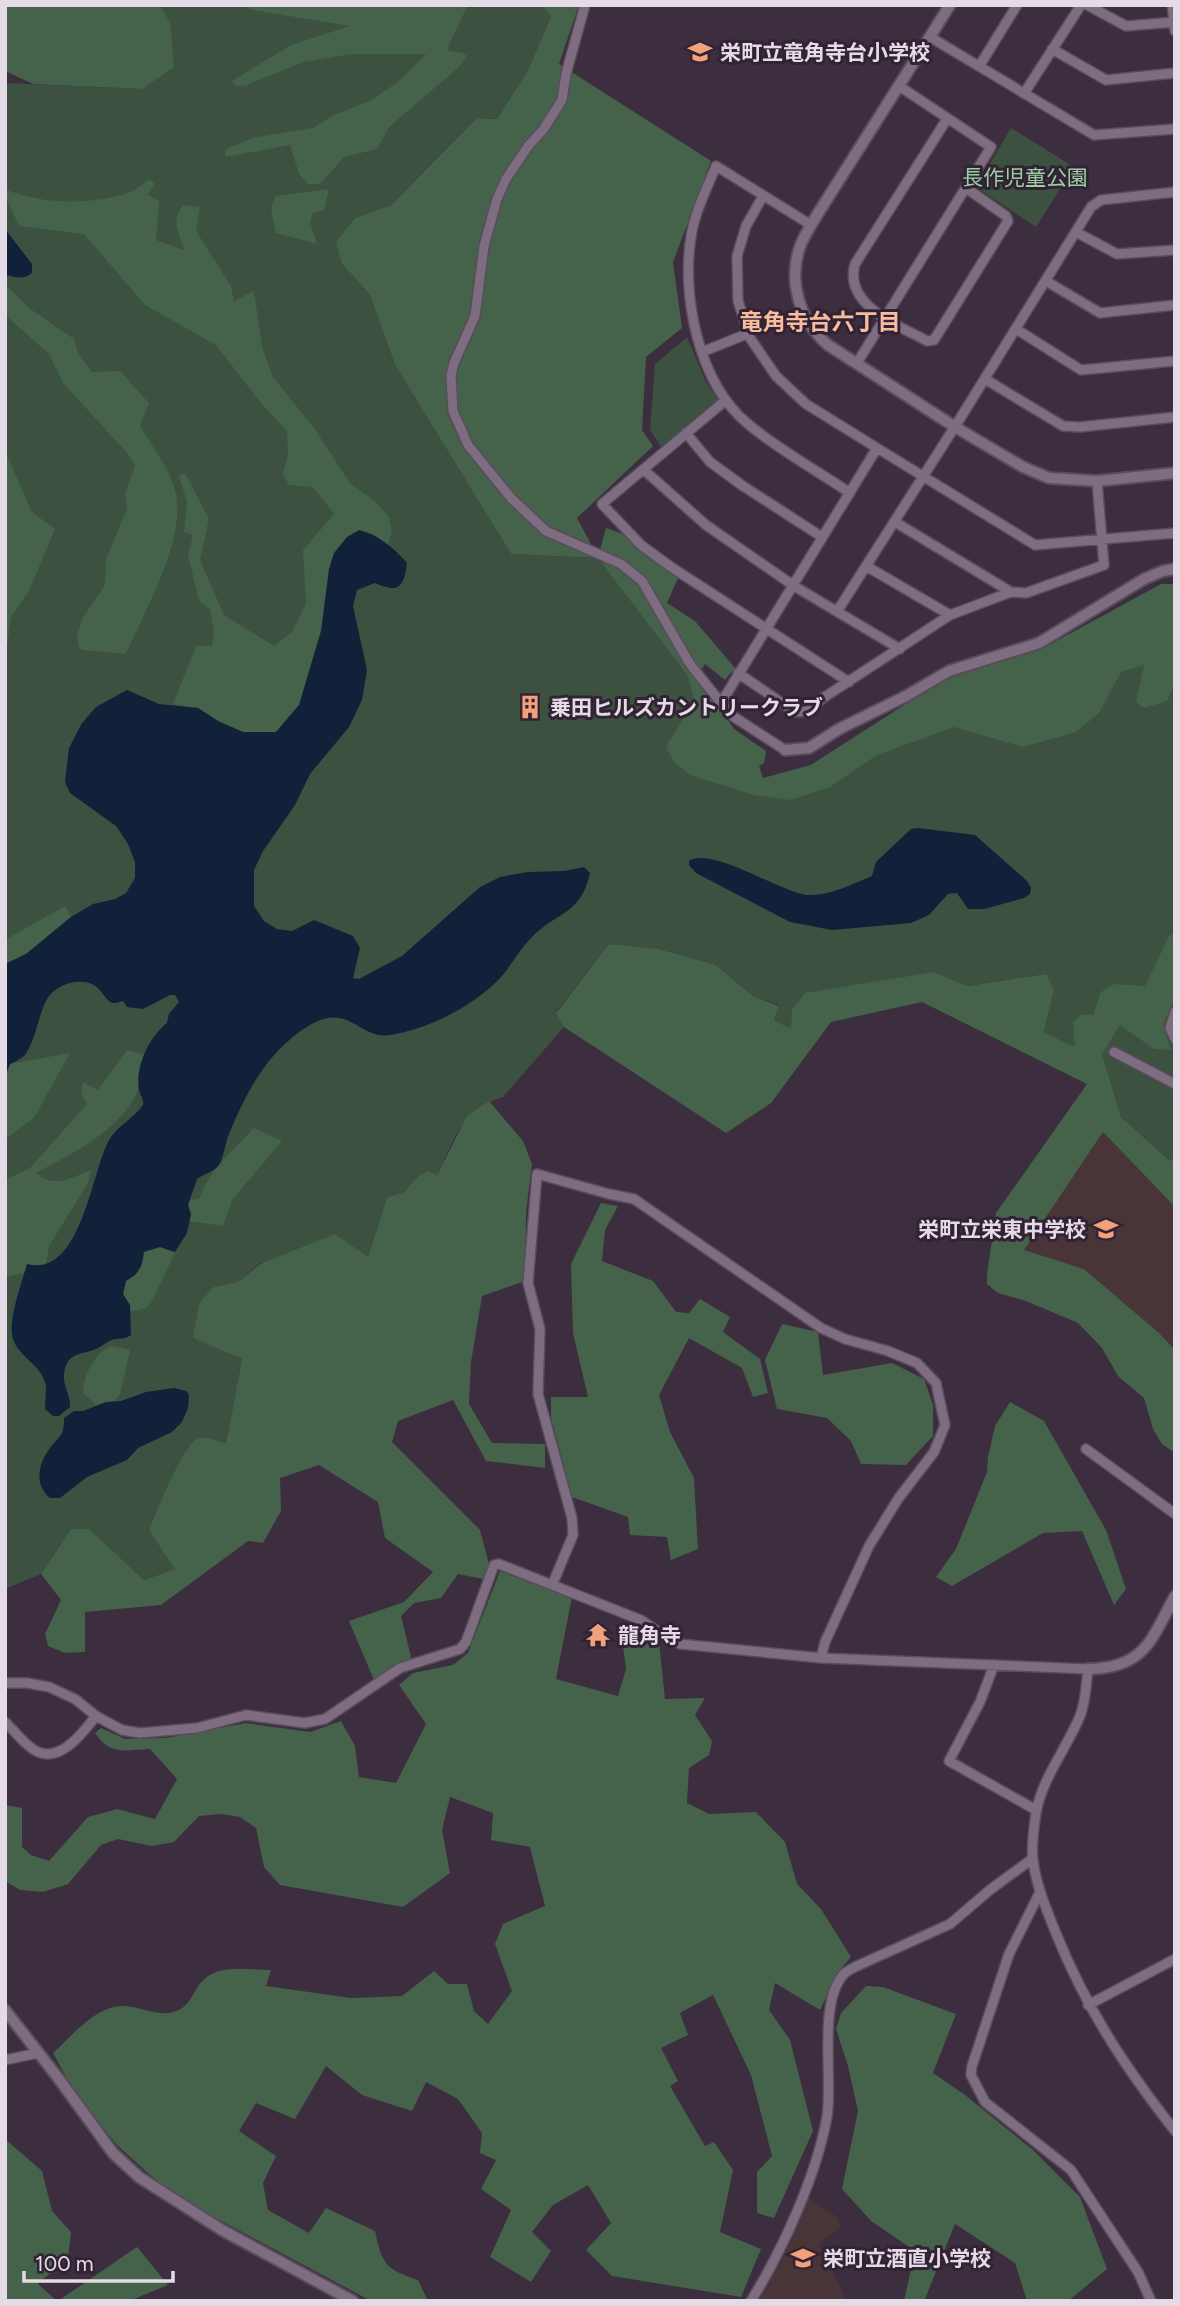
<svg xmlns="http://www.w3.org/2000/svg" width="1180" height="2306" font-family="Figtree,'Noto Sans JP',sans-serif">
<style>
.education{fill:#493437}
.green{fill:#3c513f}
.forest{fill:#45634a}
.water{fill:#11213a}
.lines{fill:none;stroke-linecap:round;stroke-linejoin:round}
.minor-casing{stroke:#594c5b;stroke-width:12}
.tertiary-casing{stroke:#594c5b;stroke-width:14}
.minor{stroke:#7e6d81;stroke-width:9}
.tertiary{stroke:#7e6d81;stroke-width:10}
.labels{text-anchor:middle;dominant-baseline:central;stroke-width:6;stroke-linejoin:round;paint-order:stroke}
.poi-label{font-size:21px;font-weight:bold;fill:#e5dbe7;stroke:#322334;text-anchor:start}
.park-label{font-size:21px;fill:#99cfa3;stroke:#322334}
.neighbourhood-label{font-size:23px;font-weight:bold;fill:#f8bc9f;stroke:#322334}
</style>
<rect width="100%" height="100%" fill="#3c2d3f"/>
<path class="education" d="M1103,1132L1175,1207V1350L1159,1333L1084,1269L1023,1250Z
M807,2197L836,2216L841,2227L818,2244L848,2301H756L774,2271Z"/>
<path class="green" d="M160,5H244L247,9L375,28L474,5H541L551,15L528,70L497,119L477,118L391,205L355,218L342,264L370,295L395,365L511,554L598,558L697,676L734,729L766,751L764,763L759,766L763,779L811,765L909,702L954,676L1040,650L1161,584H1175V1155L1171,1162L1121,1117L1102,1054L1075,1047L1044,1032L1054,990L1045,974L968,986L934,972L792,1030L774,1020L779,1005L753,996L716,965L659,949L609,944L556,1012L564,1027L503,1097C461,1110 455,1139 437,1175L428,1171L418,1176L404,1192L387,1197L368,1257L260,1263L238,1282L213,1287L194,1338L242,1359L226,1443L200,1437L175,1569L144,1580L89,1530L71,1529L41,1574L5,1589V666L11,617L5,613V83L142,89L170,22Z
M1011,128L1074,167L1036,227L976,187Z
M687,337L705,380L719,401L661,447L650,430L655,364Z"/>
<path class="forest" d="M5,5H160L170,22L174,67L142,89L33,84L5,71Z
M244,5H474L467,7L448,47L449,51L463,53L467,56L458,68L389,127L377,149L344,157L320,184H308L299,174L290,145L225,157V150L252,138L313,128L334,115L372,100L399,81L426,54H351L304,62L244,86L235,85L232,81L291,45L350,26L247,9Z
M541,5H579L559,64L711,161L673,262L682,328L646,357L642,430L653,446L577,518L598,557L606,528L626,535L678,578L667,603L695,621L735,668L725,680L705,664L697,677L734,729L766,751L764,763L759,766L763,778L811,765L909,702L954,676L1040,650L1161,584H1175V684L1167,701L1144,708L1136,702L1144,665L1121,672L1099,713L1076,732L1023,747L954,727L877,755L830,787L790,800L754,795L690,775L674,762L666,747L694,700L688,676L598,558L511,554L395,365L370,295L342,264L336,242L355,218L391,205L477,118L497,119L528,70L551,16Z
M149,179L155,184L148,195L159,201L156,240L184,250C180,233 170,221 183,205L200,207L196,231L231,286L234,301L254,291L262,347L273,377L314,428L350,483L377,503L389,517L392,531L388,545L372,533L326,605L321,631L299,705L276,732H243L218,721L198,708L173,704L196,646H212L214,634L210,609L199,601L188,555L193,535L184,532L187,502L179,476L185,473L209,519L200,560L224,615L274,646L292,632L306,604L303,550L334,514L313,487L289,485L283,474L288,454L287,431L260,402L216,345L145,305L84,234L19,226L8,202L5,201V189C40,205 95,205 131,192C137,189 143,184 149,179Z
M329,189L324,210L313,213L310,222L317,244L276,233L271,208L276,196Z
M5,284L29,308L74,339L78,353L92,372L120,371L149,403L140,426C151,445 168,466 174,487C190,535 145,609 126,654L83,650L79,648L77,636L82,619L105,585L106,559L127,509L125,493L135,466L128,454L63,383L49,354L5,315Z
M5,451L32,512L55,529L29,591L11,617L5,666Z
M65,906L71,917L26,954L5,964V940Z
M1175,932V998L1163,1024L1171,1050L1154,1049L1120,1025L1102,1054L1121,1117L1170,1161L1175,1155V1207L1103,1132L1024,1250L1084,1269L1159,1333L1175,1350V1453L1162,1444L1153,1429L1144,1398L1118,1376L1102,1348L1078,1323L1026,1301L998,1293L987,1284V1274L996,1213L1087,1084L922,1002L831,1022L771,1103L726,1133L564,1027L556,1013L609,944L659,949L716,965L753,996L779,1006L774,1020L791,1029L792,1010L805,993L934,972L968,986L1046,974L1054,990L1044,1032L1075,1047L1073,1022L1081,1015H1093L1101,992L1114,984L1145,986L1169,936Z
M127,1050L144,1055C142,1064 140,1086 137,1092C120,1131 71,1154 36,1173C54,1189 71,1178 91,1170L88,1183L49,1246L46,1265L36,1267L27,1264L24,1273L5,1277V1180L30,1168L87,1104L81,1094L83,1082L98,1090Z
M70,1053L34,1118L7,1138L5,1159V1077L10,1064Z
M489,1101L523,1141L532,1164L526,1212L525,1281L482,1296L471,1362L469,1404L492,1443L545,1444V1468L486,1461L453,1400L398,1421L392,1442L480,1530L491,1572L483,1579L458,1574L441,1598L414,1603L401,1616L412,1661L374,1680L349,1621L404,1602L433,1572L385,1538L378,1502L319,1465L280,1478L281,1511L263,1543L248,1541L161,1605L85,1612V1652L65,1653L48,1646L45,1634L61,1600L41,1574L71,1529H89L144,1580L175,1569L149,1530C156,1514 184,1441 199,1438C206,1436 218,1442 226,1443L242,1359L193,1338L199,1304L213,1287L238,1282L260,1264L335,1234L368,1257L387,1197L404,1192L418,1176L428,1171L437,1175L467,1116Z
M254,1128L282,1141L232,1200L223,1226L189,1221C191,1213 187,1208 190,1200L199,1199C209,1170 233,1150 254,1128Z
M601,1203L618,1206L605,1230L602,1261L653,1281L676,1312L689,1313L700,1299L730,1317L723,1332L760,1359L768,1393L753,1397L742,1368L689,1338L659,1395L670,1432L694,1478L698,1549L671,1560L667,1537L630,1535L628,1517L572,1497L551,1418V1397H588L573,1333L571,1264Z
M160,1247L175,1253L151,1303L146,1308L130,1312V1305L123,1295L126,1281L136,1275L143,1252Z
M782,1324L818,1332L823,1375L892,1363L924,1379L933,1405V1436L906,1465L861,1464L851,1441L827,1418L777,1409L765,1360Z
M111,1346L130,1350L120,1394L115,1401L96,1405L83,1393C84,1374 94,1354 111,1346Z
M1010,1402L1044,1421L1106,1530L1126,1589L1114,1605L1082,1531L1043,1533L952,1586L936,1577L956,1549L987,1472L988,1457L995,1426Z
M500,1571L572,1597L556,1679L618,1696L626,1669L620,1623L659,1642L665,1699L705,1698L695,1715L712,1741L709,1755L689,1768L687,1803L709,1814L756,1812L785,1842L797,1884L821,1909L851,1957L839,1971L820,2010L775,1983L769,2010L790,2040L813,2131L774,2218L757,2213V2172L772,2156L751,2075L713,1995L680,2013L688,2035L661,2048L678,2081L670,2086L705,2146L714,2142L733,2170L720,2232L761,2249L741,2297L612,2276L586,2250L611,2223L588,2185L553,2205L532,2232L551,2251L531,2282L490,2257L511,2210L481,2189L496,2160L480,2153L482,2133L458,2099L426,2082L412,2111L362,2095L326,2066L295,2119L256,2103L239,2131L276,2156L263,2183L268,2210L309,2233L326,2208L375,2231C382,2264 385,2269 418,2280L428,2301H371L184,2201L149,2174L117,2145L76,2095L53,2053C72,2036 95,2006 123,2006C140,2006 160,2018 176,2011C187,2008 192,1996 197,1988C213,1962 245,1970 271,1970L266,1986L351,1998L402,1996L434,1971L448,1984H467L474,2011L488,2024L512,1991L495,1944L503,1924L545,1906L530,1847L491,1840L493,1813L450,1797L442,1830L450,1873L403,1907L280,1885L264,1867L256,1828L240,1817L221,1814L199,1816L174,1842L152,1846L118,1839L101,1845L68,1884L43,1892L20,1890L5,1881V1805L22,1808V1847L31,1855L49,1861L88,1817L117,1809L155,1819L177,1779L150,1749C125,1750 110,1756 95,1733L101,1728L125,1739L166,1738L246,1723L310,1732L341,1721L355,1746L359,1777L396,1783L426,1724L399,1685L413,1673L453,1665L468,1653Z
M866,1986L883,1987L956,2014L933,2073L965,2095L1033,2150L1080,2197L1107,2269L1068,2301H1027L1015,2263L955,2224L925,2299L904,2301L915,2251L871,2221L842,2189L858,2111L848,2066L836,2029L841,2013Z
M5,2139L42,2171L52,2211L71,2232L68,2257L38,2284L57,2301H5Z
M137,2247L168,2285L129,2301H58Z"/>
<path class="water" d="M5,229L32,264V273C24,280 15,277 5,275Z
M359,530C377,534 394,548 407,563C404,587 399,594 375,583L357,590L353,606L367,670L362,700L349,727L310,774L295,805L263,851L254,870V906L264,921L277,929L292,931L314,920L353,936L360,948L353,978L359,979L402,956L480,887L500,877L528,872L564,871L584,867L590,873C581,915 557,911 531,938C520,949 512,964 502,976C476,1005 429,1029 390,1035C359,1040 350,1002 310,1025C269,1049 246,1092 229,1134C225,1143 224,1157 219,1165C215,1171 204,1174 197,1179L188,1205L191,1214L187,1233L175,1252L160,1247L144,1252C142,1267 140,1273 126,1281L123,1294L130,1305L131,1335C125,1339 123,1338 116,1339C108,1340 103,1346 96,1349C83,1355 66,1351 64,1375C63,1386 71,1396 70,1407L59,1416H53L45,1409C45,1402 46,1394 46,1387C44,1366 19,1358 13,1339C7,1321 22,1283 27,1264C81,1278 91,1173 109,1140C118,1125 133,1119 143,1105C144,1098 140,1096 139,1089C135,1066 150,1036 167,1023L169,1014L179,1002L175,995H170L143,1009L127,1007L123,1001C119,1002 113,1005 109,1001C103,996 101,989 94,985C78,977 54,985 46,1001C39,1014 34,1045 24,1056C21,1059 14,1062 10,1064L5,1077V964L26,954L71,917L93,904L115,899L126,893L135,878V862L128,844L116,826L70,793L65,782L69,748L82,723L96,707L127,690L159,704L198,708L218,721L243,732H276L299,705L321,631L329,569L334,553L347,537Z
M918,828L975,835L1027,881L1031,888L1030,894L1024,898L984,909H968L957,893L948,894L929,915L911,923L832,930L790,922L696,873L689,865V861C712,846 783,894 808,895C830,896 852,884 872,876L876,862L911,829Z
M174,1388L186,1391L189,1395L188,1408L182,1422L172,1432L138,1448L127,1460L87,1477L60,1498H50C34,1485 38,1464 50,1448C54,1442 62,1436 63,1430C64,1426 64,1422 64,1418L74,1411H83L106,1402L121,1401L146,1392Z"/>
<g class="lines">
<g class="minor-casing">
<path id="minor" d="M585,5L566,74L562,100L543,130L529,145L506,179L497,199L484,246L475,316L454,363L451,375L453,411L468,445L511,498L546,531L621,564L642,581L690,664L721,703L734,717L785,750
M1087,5L1126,26L1175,22
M1172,5L1175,31
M930,37L1094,135L1175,129
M1052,49L1106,80L1175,73
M980,65L1017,5
M1025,92L1081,5
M947,119L855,264C843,305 898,325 927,341L934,340L1008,221L1006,216L966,188
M763,196L746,226L737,256L738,301L750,338L776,376L806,404L877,448
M811,225L716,166C707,188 696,209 692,231C680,293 698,383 748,424C779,450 816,470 850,493
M1076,232L1117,254L1175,250
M1046,281L1100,313L1175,305
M1016,329L1081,370L1175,361
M702,352L749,333
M857,363L991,147L899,86
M985,379L1063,426L1080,427L1175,417
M726,400L602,504L641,545L671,567L849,682
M686,433L710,462L743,486L822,537
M644,470L706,525L794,586L900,649
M895,522L1011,592
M866,566L950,615
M838,610L961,417L1091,207L1101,200L1175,192
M738,673L795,712L808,711L823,698L950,615L1011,592L1026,593L1104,565L1097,481
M721,703L877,448L1035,545L1175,533
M1175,1012L1170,1028L1175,1039
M1114,1052L1175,1084
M1086,1449L1175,1514
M553,1583L573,1535L572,1518L538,1394L540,1329L528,1283L537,1174L609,1194L634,1199L821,1328L845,1339L888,1351L917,1363L936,1383L945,1425L934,1452L898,1499L869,1546L825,1642L821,1658
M994,1665L980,1702L949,1761L1036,1810
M5,1683H27L49,1687L75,1699L96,1716L122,1730L140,1733L197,1728L246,1715L305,1723L325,1719L400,1668L460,1649L466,1642L494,1565L499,1564L641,1620L670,1640L680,1644L821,1658L1088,1669C1086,1685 1086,1701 1080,1716C1067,1748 1042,1778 1036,1813C1034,1827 1031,1846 1033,1860C1036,1885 1046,1908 1055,1931C1086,2008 1124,2066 1175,2131
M5,1722C15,1731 26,1747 38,1752C62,1762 84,1731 96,1716
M1040,1892L1009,1954L972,2066L971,2075L985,2102L1071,2170L1138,2272L1151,2301
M1088,2005L1175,1959
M5,2060L38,2053
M751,2301C783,2249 816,2177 827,2117C833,2079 818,2004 843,1975C846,1971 853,1968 857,1966L950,1924L991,1889L1032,1859"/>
</g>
<g class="tertiary-casing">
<path id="tertiary" d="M950,5L817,215C812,224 805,234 801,244C787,280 799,320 828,345L955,427L1023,467L1049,478L1097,481L1175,473
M785,750L809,748L839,729L906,696L949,671L1039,643L1144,579L1163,571L1175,569
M1088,1669C1145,1668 1151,1640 1175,1596
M5,2010L59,2079L113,2153L139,2177L222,2230L353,2301"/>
</g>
<use href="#minor" class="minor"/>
<use href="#tertiary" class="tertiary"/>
</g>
<defs>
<g id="school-bare" transform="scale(1.89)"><path d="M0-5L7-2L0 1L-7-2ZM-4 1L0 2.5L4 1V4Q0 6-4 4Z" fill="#f1a27b" stroke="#322334" stroke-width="2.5" paint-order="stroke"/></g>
<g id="building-bare" transform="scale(1.89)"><path d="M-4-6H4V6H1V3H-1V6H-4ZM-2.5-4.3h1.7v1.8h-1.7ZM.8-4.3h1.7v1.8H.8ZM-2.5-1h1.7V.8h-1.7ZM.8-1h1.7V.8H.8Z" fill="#f1a27b" stroke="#322334" stroke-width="2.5" paint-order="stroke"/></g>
<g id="temple-bare" transform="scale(1.89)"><path d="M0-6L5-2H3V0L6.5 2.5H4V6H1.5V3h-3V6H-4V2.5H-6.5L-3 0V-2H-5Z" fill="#f1a27b" stroke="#322334" stroke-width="2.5" paint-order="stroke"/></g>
</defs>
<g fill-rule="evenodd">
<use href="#school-bare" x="700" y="52"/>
<use href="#building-bare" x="530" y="707"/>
<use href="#school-bare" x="1106" y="1229"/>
<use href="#temple-bare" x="598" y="1635"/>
<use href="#school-bare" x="803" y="2258"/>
</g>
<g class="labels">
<g class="poi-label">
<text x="720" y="52">栄町立竜角寺台小学校</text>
<text x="550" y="707">乗田ヒルズカントリークラブ</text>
<text x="1086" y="1229" text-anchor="end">栄町立栄東中学校</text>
<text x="618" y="1635">龍角寺</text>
<text x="823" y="2258">栄町立酒直小学校</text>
</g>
<g class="park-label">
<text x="1025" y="177">長作児童公園</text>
</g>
<g class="neighbourhood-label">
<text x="820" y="322">竜角寺台六丁目</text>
</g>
</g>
<rect width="1180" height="2306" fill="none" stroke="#e5dbe7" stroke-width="14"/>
<path d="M24 2271v10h149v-10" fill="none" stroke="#e5dbe7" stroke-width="3.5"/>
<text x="35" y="2271" font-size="21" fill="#e5dbe7" stroke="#322334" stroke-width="5" paint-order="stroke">100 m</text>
</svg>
